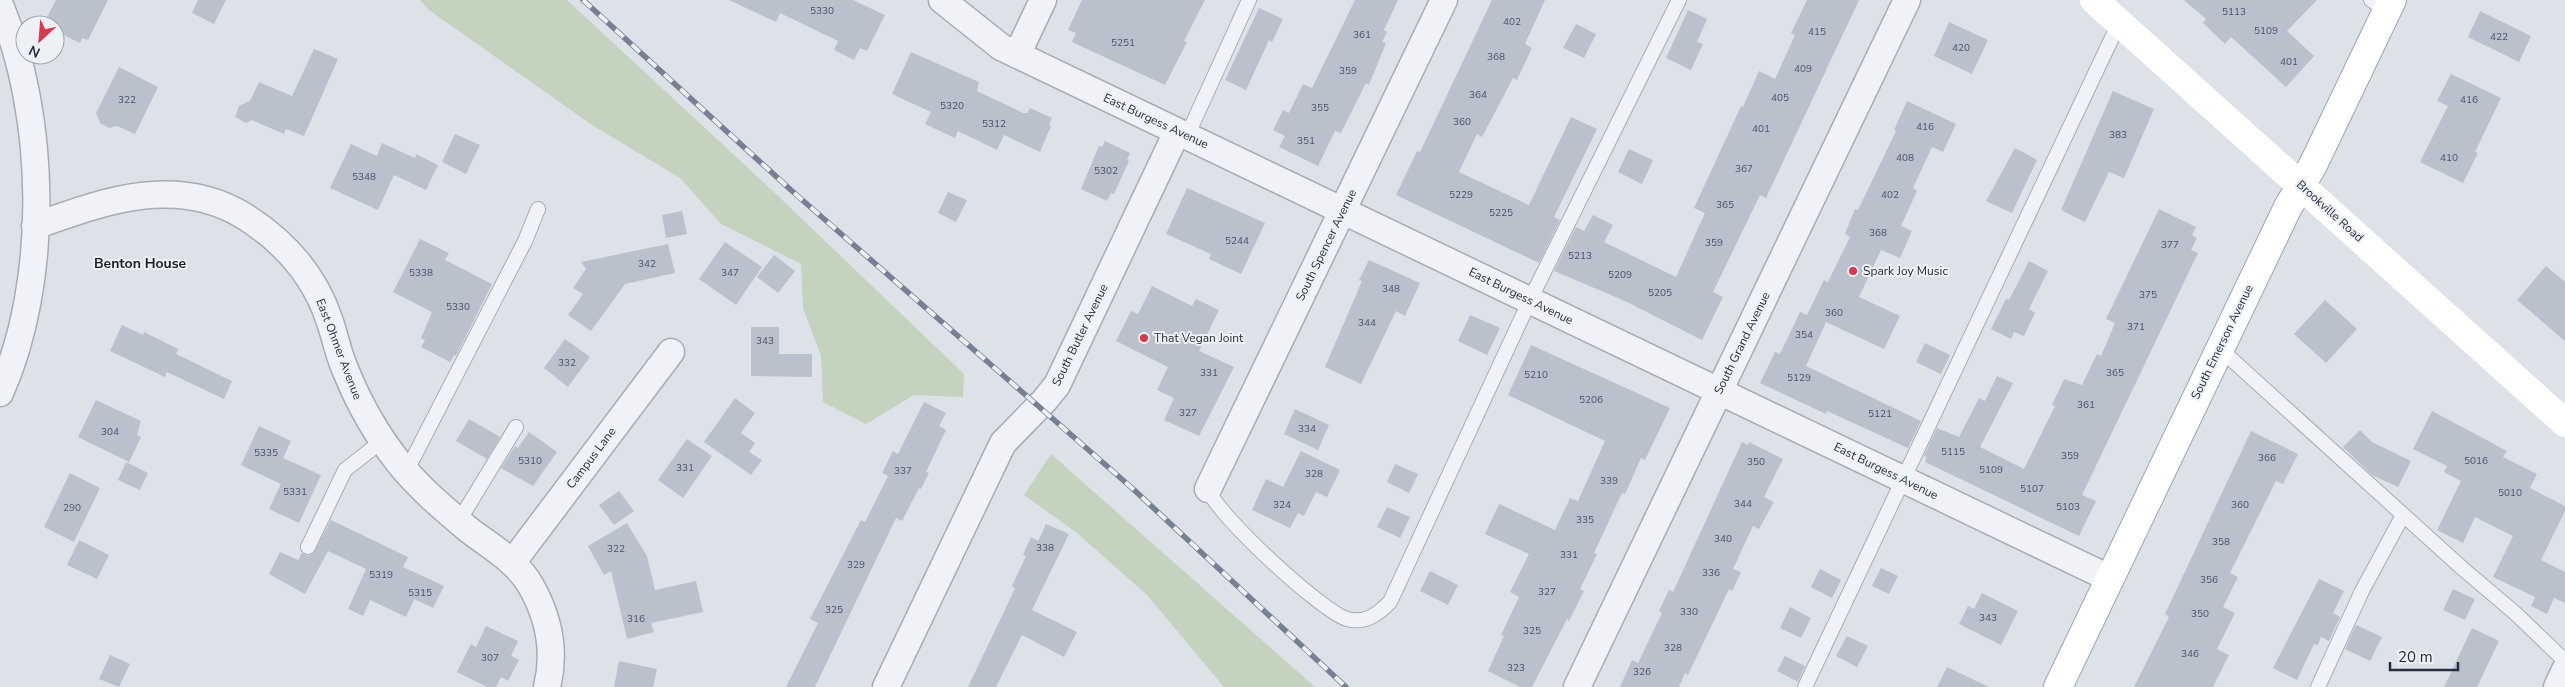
<svg xmlns="http://www.w3.org/2000/svg" width="2565" height="687" font-family="'Nunito Sans',sans-serif">
<style>
.green{fill:#c3d3be}
.building{fill:#bac0cc}
.lines{fill:none;stroke-linecap:round;stroke-linejoin:round}
.lane-casing{stroke:#a6acb7;stroke-width:16}
.street-casing{stroke:#a6acb7;stroke-width:29}
.primary-casing{stroke:#9ca5b5;stroke-width:30}
.lane{stroke:#f0f2f7;stroke-width:14}
.street{stroke:#f0f2f7;stroke-width:26}
.secondary{stroke:#fff;stroke-width:28}
.primary{stroke:#fff;stroke-width:28}
.rail-casing{stroke:#758094;stroke-width:5.5}
.rail{stroke:#edf1f6;stroke-width:4;stroke-dasharray:11;stroke-linecap:butt}
.poi-dot{fill:#da364c;stroke:#edf1f6;stroke-width:2}
.labels{text-anchor:middle;dominant-baseline:central;stroke-width:4;stroke-linejoin:round;paint-order:stroke}
.number-label{font-size:10px;fill:#4a5364}
.street-label{font-size:12px;fill:#252f41;stroke:#edf1f6}
.poi-label{font-size:12px;fill:#252f41;stroke:#edf1f6;text-anchor:start}
.neighbourhood-label{font-size:14px;font-weight:bold;fill:#182031;stroke:#edf1f6}
</style>
<rect width="100%" height="100%" fill="#dde2e9"/>
<path class="green" d="M420,0H567L775,193L964,374L963,397L914,395L866,424L823,402L821,356L803,308L801,264L721,224L680,178L592,125L429,10Z
M1051,454L1315,687H1224L1147,595L1077,533L1024,495Z"/>
<path class="building" d="M56,0H108L88,40L82,38L80,43L55,31V25H50L52,22L46,19Z
M198,0H226L214,24L192,13Z
M729,0H853L885,15L867,51L860,48L854,60L834,50L838,41L780,13L776,22Z
M1082,0H1205L1184,41L1187,42L1165,85L1072,42L1076,33L1068,30Z
M1355,0H1398L1384,30L1387,32L1382,42L1386,43L1369,85L1366,83L1341,133L1335,131L1318,166L1279,147L1285,136L1273,130L1283,110L1289,113L1303,84L1312,88Z
M1492,0H1545L1525,44L1532,48L1517,80L1513,78L1482,137L1477,134L1459,172L1529,205L1571,117L1597,129L1554,217L1560,220L1539,263L1396,195L1417,151L1420,152Z
M1807,0H1859L1766,198L1760,195L1713,292L1723,297L1702,340L1625,301L1554,271L1576,227L1584,231L1593,215L1613,225L1604,242L1676,277L1705,213L1694,208L1741,106L1743,107L1759,71L1775,79L1795,35L1791,33Z
M2184,0H2317L2287,31L2314,56L2286,87L2231,37L2225,44L2203,23L2206,19Z
M1259,8L1283,19L1272,42L1269,40L1246,90L1225,80Z
M1688,10L1707,19L1697,42L1703,44L1691,70L1666,58Z
M2480,11L2531,36L2519,62L2468,37Z
M1949,22L1988,40L1972,74L1934,56Z
M1576,24L1596,34L1584,58L1563,48Z
M314,49L338,59L304,136L286,129L284,134L252,120L246,123L235,117L239,106L250,101L259,82L292,96Z
M911,52L979,82L977,91L1023,113H1027L1030,108L1052,118L1049,125L1051,126L1040,152L1004,135L997,150L958,131L955,138L925,124L931,112L892,94Z
M119,67L158,87L135,134L117,126L109,128L100,123L96,113Z
M2451,74L2501,98L2475,152L2478,153L2463,183L2420,162L2448,106L2437,101Z
M2113,91L2154,109L2124,178L2109,172L2085,222L2061,210Z
M1907,101L1956,124L1943,152L1932,147L1913,188L1917,191L1901,226L1912,231L1900,258L1881,250L1859,297L1900,316L1884,349L1826,322L1806,366L1921,421L1908,448L1827,411L1826,414L1760,383L1775,352L1780,354L1800,312L1807,315L1824,280L1828,282L1850,237L1845,234L1855,209L1858,210L1896,131L1894,130Z
M455,134L480,145L466,174L442,162Z
M1105,141L1130,153L1127,160L1129,161L1114,194L1111,193L1107,201L1081,189L1099,146L1102,147Z
M382,143L415,158L416,154L438,165L426,190L394,175L378,210L330,188L351,144L377,156Z
M2015,148L2037,160L2012,213L1986,201Z
M1629,149L1653,160L1642,184L1618,172Z
M1187,188L1265,223L1241,274L1209,259L1211,254L1166,234Z
M948,192L967,200L956,222L938,213Z
M2159,209L2196,227L2192,235L2197,238L2191,250L2198,253L2082,495L2096,501L2079,536L1925,462L1927,457L1924,456L1937,428L1959,437L1979,398L1985,401L1997,376L2013,383L1980,447L2024,469L2055,406L2052,405L2064,379L2082,385L2097,354L2101,356L2115,323L2106,319Z
M682,211L687,234L666,238L662,215Z
M420,239L449,253L445,260L492,284L456,356L454,355L450,362L421,347L425,340L421,338L432,312L393,292Z
M725,242L762,267L736,305L699,279Z
M668,244L675,273L625,284L591,331L568,315L583,294L573,288L586,269L581,262Z
M774,255L795,271L778,293L757,277Z
M1369,260L1420,283L1405,316L1396,311L1361,384L1325,367L1362,281L1359,280Z
M2029,261L2048,271L2029,309L2035,313L2024,336L2014,332L2011,339L1991,329L2006,299L2009,300Z
M2546,266L2565,282V341L2517,300Z
M1152,286L1192,306L1196,299L1219,310L1199,351L1234,367L1199,436L1164,420L1174,398L1157,390L1168,367L1116,341L1131,311L1138,314Z
M2325,300L2357,329L2326,363L2294,334Z
M1470,315L1500,328L1487,355L1458,341Z
M122,325L143,335L144,332L178,349L176,354L232,381L224,399L167,372L165,377L110,351Z
M751,327H779V354H812V377L751,376Z
M565,339L590,357L568,387L544,368Z
M1925,343L1950,355L1941,374L1916,362Z
M1531,345L1670,408L1645,460L1641,458L1625,494L1622,493L1594,553L1597,554L1580,589L1584,591L1569,621L1567,619L1532,687H1520L1488,671L1504,636L1501,635L1519,597L1510,592L1529,554L1485,534L1499,504L1555,530L1570,498L1578,501L1605,441L1508,395Z
M735,398L755,413L741,433L755,443L749,452L762,460L751,475L704,442Z
M96,400L141,421L137,435L141,437L129,462L78,437Z
M924,402L946,413L939,426L946,430L926,472L929,473L921,489L919,488L902,521L896,518L815,687H786L818,623L810,619L861,520L865,522L888,476L882,473L893,451L898,454Z
M1295,409L1329,425L1318,450L1284,434Z
M2432,411L2507,451L2503,457L2537,474L2530,488L2565,506V511L2541,560L2565,572V603L2554,598L2547,614L2531,606L2535,597L2493,577L2513,536L2475,517L2463,543L2437,530L2461,481L2444,472L2447,466L2413,449Z
M469,419L500,437L487,459L456,441Z
M259,426L291,441L283,458L321,475L299,523L269,509L281,484L241,465Z
M2360,430L2372,442L2411,461L2398,487L2372,475L2343,447Z
M2251,431L2298,454L2283,484L2276,481L2230,573L2238,577L2223,607L2235,613L2217,649L2229,655L2213,687H2134L2169,617L2165,614Z
M529,432L557,452L533,486L501,468L515,446L518,448Z
M687,439L712,456L683,498L658,480Z
M1742,442L1748,445L1749,442L1783,459L1764,497L1774,502L1759,529L1753,526L1733,569L1741,572L1732,591L1729,589L1688,675L1685,673L1679,687H1620L1632,660L1638,663L1662,613L1659,611L1669,590L1673,592Z
M1301,451L1340,470L1327,497L1316,492L1304,516L1298,513L1290,528L1252,510L1266,479L1283,487Z
M126,462L148,473L140,490L118,480Z
M1395,464L1418,474L1409,493L1387,482Z
M70,473L100,488L74,542L44,527Z
M619,491L634,511L614,525L599,505Z
M1387,507L1410,517L1400,538L1377,527Z
M331,520L408,557L403,567L444,586L433,608L414,599L406,617L370,600L363,616L348,609L366,569L328,551L305,594L269,574L280,552L298,560L302,553L308,556L313,554Z
M627,523L647,556L655,590L696,581L703,612L651,623L654,632L627,639L611,571L604,575L588,546Z
M1046,524L1069,534L1032,610L1077,632L1064,657L1022,635L996,687H968L1011,597L1015,588L1012,586L1026,556L1023,555L1031,537L1038,541Z
M79,540L109,555L97,579L67,565Z
M1881,568L1898,576L1889,594L1872,586Z
M1820,569L1841,580L1832,598L1811,587Z
M1430,571L1458,585L1448,605L1420,591Z
M2319,579L2344,591L2333,613L2340,617L2329,641L2321,637L2318,645L2314,644L2297,680L2273,668Z
M2453,589L2475,599L2465,620L2443,610Z
M1982,593L2018,611L2001,645L1959,624L1968,606L1974,609Z
M1790,607L1811,618L1801,638L1780,628Z
M2356,625L2382,637L2370,661L2345,649Z
M486,626L518,641L511,656L519,660L508,681L501,677L496,687H487L457,672L471,644L476,647Z
M2472,628L2499,641L2477,687H2444Z
M1847,636L1868,646L1857,667L1836,656Z
M110,655L130,664L119,687L99,679Z
M1785,656L1805,666L1798,682L1777,671Z
M619,661L657,669L653,687H614Z
M1947,667L1989,687H1937Z"/>
<g class="lines">
<g class="lane-casing">
<path id="lane" d="M2371,0L2387,11
M1187,136L1249,0
M2219,348L2462,568L2515,613L2565,661
M406,472L525,241L538,209
M1208,489C1216,514 1321,611 1347,619C1366,624 1378,614 1390,602L1530,300L1679,0
M459,521L516,427
M308,547L345,470L382,441
M1805,687L2119,23
M2318,687L2362,591L2403,515"/>
</g>
<g class="street-casing">
<path id="street" d="M942,0L1001,47L2109,578
M0,5C47,117 50,281 0,393
M1017,55L1043,0
M35,226C102,202 176,174 244,216C284,241 314,275 329,319C335,336 338,353 345,369C359,404 376,434 399,463C419,488 445,510 469,530C491,547 517,561 531,586C549,618 556,651 547,687
M1208,489L1444,0
M512,563L671,352
M886,687L1003,443L1044,401L1057,385L1177,132
M1577,687L1907,0
M2557,687L2565,670"/>
</g>
<g class="primary-casing">
<path id="primary" d="M2058,687L2288,207L2313,165L2392,0"/>
</g>
<use href="#lane" class="lane"/>
<use href="#street" class="street"/>
<path class="secondary" d="M2094,0L2565,423"/>
<use href="#primary" class="primary"/>
<g class="rail-casing">
<path id="rail" d="M583,0L792,191L1132,488L1346,687"/>
</g>
<use href="#rail" class="rail"/>
</g>
<g class="poi-dot">
<circle cx="1853" cy="271" r="5"/>
<circle cx="1144" cy="338" r="5"/>
</g>
<g class="labels">
<g class="number-label">
<text x="822" y="11">5330</text>
<text x="2234" y="12">5113</text>
<text x="1512" y="22">402</text>
<text x="2266" y="31">5109</text>
<text x="1817" y="32">415</text>
<text x="1362" y="35">361</text>
<text x="2499" y="37">422</text>
<text x="1123" y="43">5251</text>
<text x="1961" y="48">420</text>
<text x="1496" y="57">368</text>
<text x="2289" y="62">401</text>
<text x="1803" y="69">409</text>
<text x="1348" y="71">359</text>
<text x="1478" y="95">364</text>
<text x="1780" y="98">405</text>
<text x="127" y="100">322</text>
<text x="2469" y="100">416</text>
<text x="952" y="106">5320</text>
<text x="1320" y="108">355</text>
<text x="1462" y="122">360</text>
<text x="994" y="124">5312</text>
<text x="1925" y="127">416</text>
<text x="1761" y="129">401</text>
<text x="2118" y="135">383</text>
<text x="1306" y="141">351</text>
<text x="1905" y="158">408</text>
<text x="2449" y="158">410</text>
<text x="1744" y="169">367</text>
<text x="1106" y="171">5302</text>
<text x="364" y="177">5348</text>
<text x="1461" y="195">5229</text>
<text x="1890" y="195">402</text>
<text x="1725" y="205">365</text>
<text x="1501" y="213">5225</text>
<text x="1878" y="233">368</text>
<text x="1237" y="241">5244</text>
<text x="1714" y="243">359</text>
<text x="2170" y="245">377</text>
<text x="1580" y="256">5213</text>
<text x="647" y="264">342</text>
<text x="421" y="273">5338</text>
<text x="730" y="273">347</text>
<text x="1620" y="275">5209</text>
<text x="1391" y="289">348</text>
<text x="1660" y="293">5205</text>
<text x="2148" y="295">375</text>
<text x="458" y="307">5330</text>
<text x="1834" y="313">360</text>
<text x="1367" y="323">344</text>
<text x="2136" y="327">371</text>
<text x="1804" y="335">354</text>
<text x="765" y="341">343</text>
<text x="567" y="363">332</text>
<text x="1209" y="373">331</text>
<text x="2115" y="373">365</text>
<text x="1536" y="375">5210</text>
<text x="1799" y="378">5129</text>
<text x="1591" y="400">5206</text>
<text x="2086" y="405">361</text>
<text x="1188" y="413">327</text>
<text x="1880" y="414">5121</text>
<text x="1307" y="429">334</text>
<text x="110" y="432">304</text>
<text x="1953" y="452">5115</text>
<text x="266" y="453">5335</text>
<text x="2070" y="456">359</text>
<text x="2267" y="458">366</text>
<text x="530" y="461">5310</text>
<text x="2476" y="461">5016</text>
<text x="1756" y="462">350</text>
<text x="685" y="468">331</text>
<text x="1991" y="470">5109</text>
<text x="903" y="471">337</text>
<text x="1314" y="474">328</text>
<text x="1609" y="481">339</text>
<text x="2032" y="489">5107</text>
<text x="295" y="492">5331</text>
<text x="2510" y="493">5010</text>
<text x="1743" y="504">344</text>
<text x="1282" y="505">324</text>
<text x="2240" y="505">360</text>
<text x="2068" y="507">5103</text>
<text x="72" y="508">290</text>
<text x="1585" y="520">335</text>
<text x="1723" y="539">340</text>
<text x="2221" y="542">358</text>
<text x="1045" y="548">338</text>
<text x="616" y="549">322</text>
<text x="1569" y="555">331</text>
<text x="856" y="565">329</text>
<text x="1711" y="573">336</text>
<text x="381" y="575">5319</text>
<text x="2209" y="580">356</text>
<text x="1547" y="592">327</text>
<text x="420" y="593">5315</text>
<text x="834" y="610">325</text>
<text x="1689" y="612">330</text>
<text x="2200" y="614">350</text>
<text x="1988" y="618">343</text>
<text x="636" y="619">316</text>
<text x="1532" y="631">325</text>
<text x="1673" y="648">328</text>
<text x="2190" y="654">346</text>
<text x="490" y="658">307</text>
<text x="1516" y="668">323</text>
<text x="1642" y="672">326</text>
</g>
<g class="street-label">
<text transform="translate(1156 121) rotate(25)">East Burgess Avenue</text>
<text transform="translate(2330 211) rotate(42)">Brookville Road</text>
<text transform="translate(1326 245) rotate(-64)">South Spencer Avenue</text>
<text transform="translate(1521 296) rotate(26)">East Burgess Avenue</text>
<text transform="translate(1080 335) rotate(-64)">South Butler Avenue</text>
<text transform="translate(2222 342) rotate(-64)">South Emerson Avenue</text>
<text transform="translate(1742 343) rotate(-64)">South Grand Avenue</text>
<text transform="translate(339 349) rotate(69)">East Ohmer Avenue</text>
<text transform="translate(591 458) rotate(-53)">Campus Lane</text>
<text transform="translate(1886 471) rotate(26)">East Burgess Avenue</text>
</g>
<g class="poi-label">
<text x="1863" y="271">Spark Joy Music</text>
<text x="1154" y="338">That Vegan Joint</text>
</g>
<g class="neighbourhood-label">
<text x="140" y="263">Benton House</text>
</g>
</g>
<g transform="translate(40 40) rotate(206)"><circle r="24" fill="#edf1f6" stroke="#9da3ae"/>
<path d="M0-4L9 19L0 12L-9 19Z" fill="#da364c"/>
<text y="-8" font-size="14" font-weight="bold" text-anchor="middle" fill="#252f41">N</text>
</g>
<path d="M2390 662v8h68v-8" fill="none" stroke="#252f41" stroke-width="2.5"/>
<text x="2398" y="662" font-size="15" fill="#252f41" stroke="#edf1f6" stroke-width="4" paint-order="stroke">20 m</text>
</svg>
